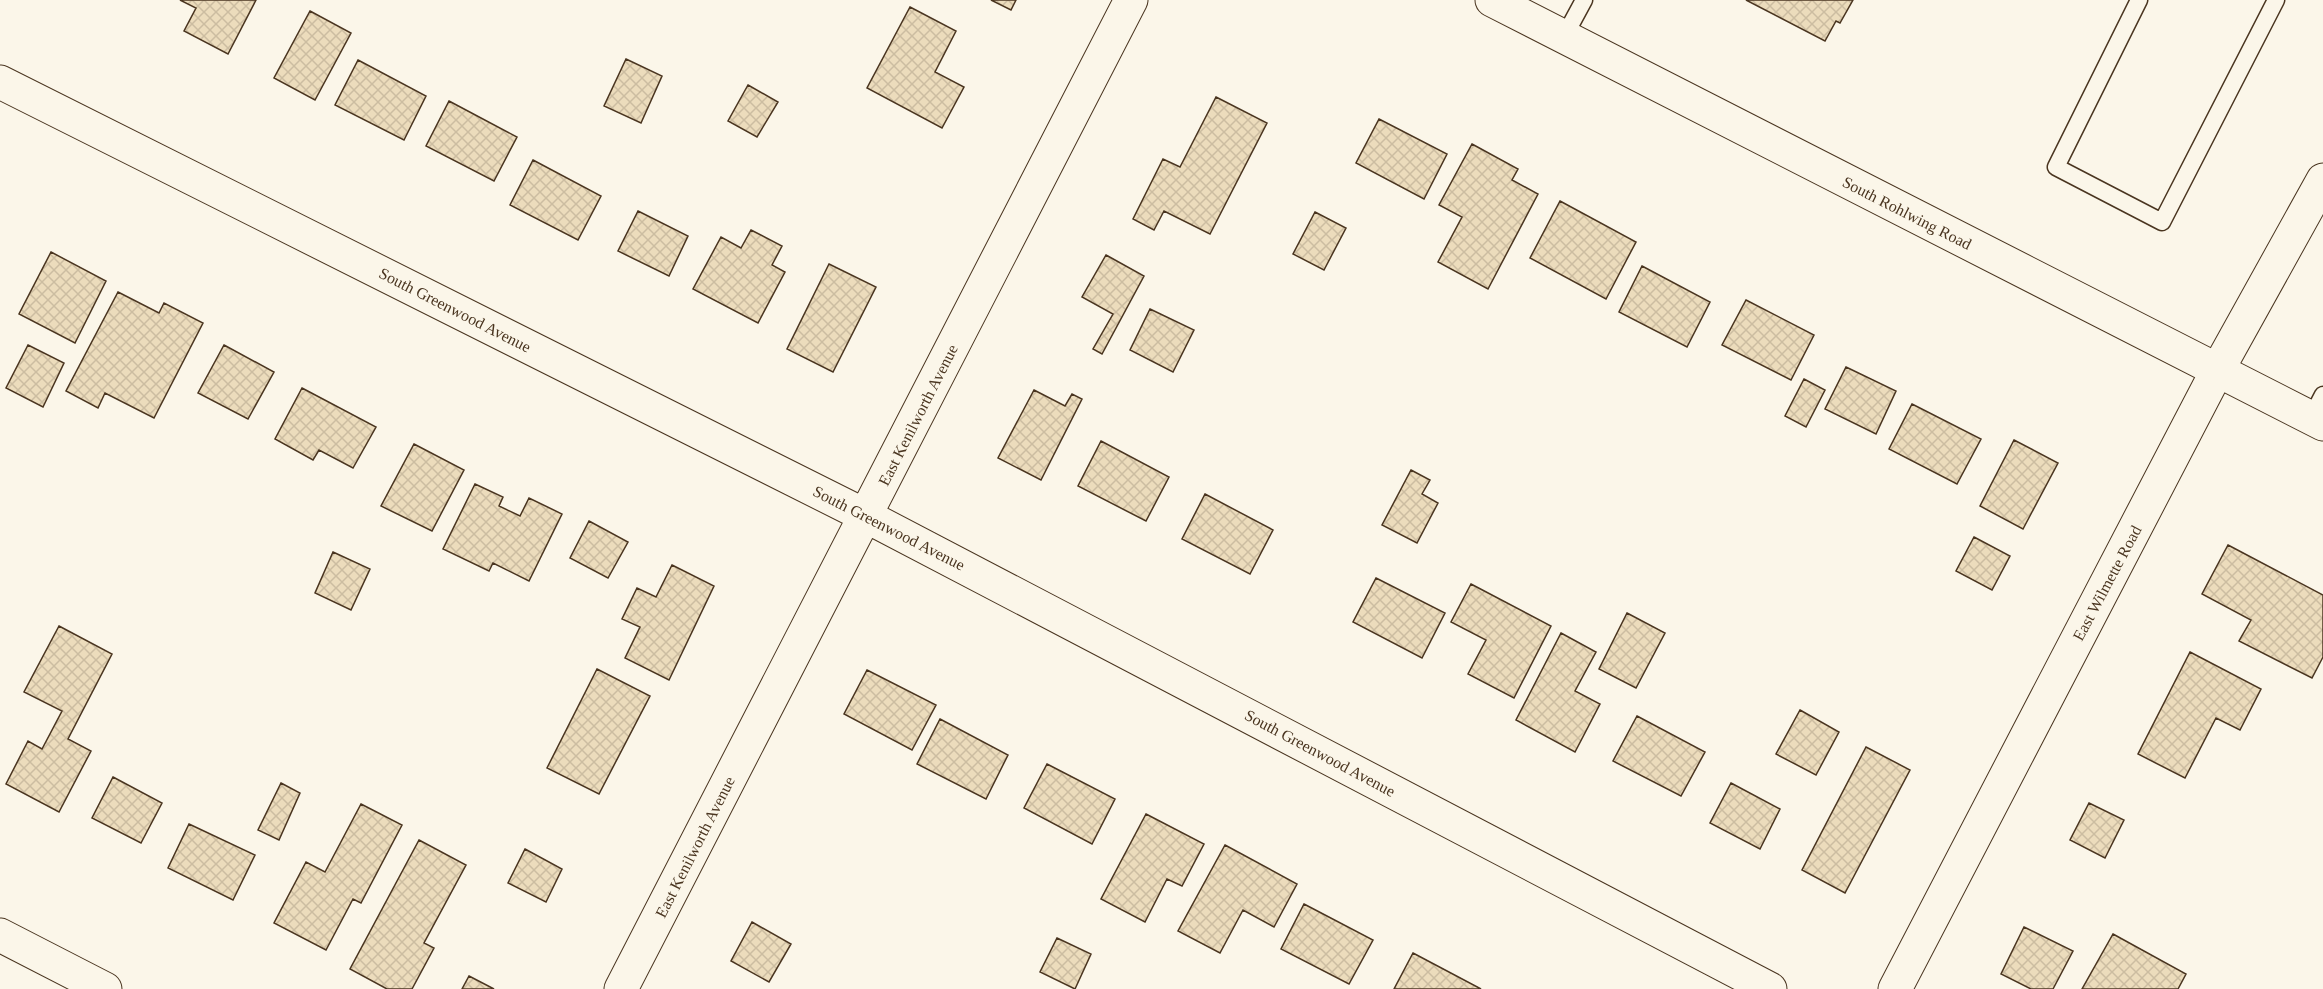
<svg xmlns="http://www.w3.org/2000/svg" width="2323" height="989" font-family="'Times New Roman',serif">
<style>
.building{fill:url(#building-cross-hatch);stroke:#4a3520;stroke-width:1.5}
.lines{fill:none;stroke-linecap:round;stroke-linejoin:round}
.lane-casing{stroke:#4a3520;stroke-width:19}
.street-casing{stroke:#4a3520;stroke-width:35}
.secondary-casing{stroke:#4a3520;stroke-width:35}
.lane{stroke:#fbf6e9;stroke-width:16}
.street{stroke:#fbf6e9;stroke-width:33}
.secondary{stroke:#fbf6e9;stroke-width:33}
.labels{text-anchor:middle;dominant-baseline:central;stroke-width:4.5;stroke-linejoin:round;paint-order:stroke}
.street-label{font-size:16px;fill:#4a3520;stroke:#fbf6e9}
</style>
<defs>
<pattern id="building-cross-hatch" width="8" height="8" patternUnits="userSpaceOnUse" patternTransform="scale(1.5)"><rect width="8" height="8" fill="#ecdcbc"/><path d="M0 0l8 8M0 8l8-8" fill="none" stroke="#ccbda1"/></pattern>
</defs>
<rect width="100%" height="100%" fill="#fbf6e9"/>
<path class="building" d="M180,0H256L228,54L184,31L196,8Z
M991,0H1016L1011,10Z
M1746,0H1853L1840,23L1836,21L1825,41Z
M910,7L956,31L935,72L964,87L942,128L867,88Z
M310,11L351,33L315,100L274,78Z
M626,59L662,76L641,123L604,106Z
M358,60L426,96L404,140L335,105Z
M748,85L778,102L757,137L728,121Z
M1216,97L1267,123L1210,234L1164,211L1154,230L1133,219L1163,159L1180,167Z
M449,101L517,137L494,181L426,146Z
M1379,119L1447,154L1424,199L1356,163Z
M1472,144L1518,169L1512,180L1538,194L1488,289L1438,262L1462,217L1439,205Z
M533,160L601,196L578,240L510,205Z
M1560,201L1636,242L1606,299L1530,258Z
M638,211L688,236L669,276L618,251Z
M1315,212L1346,228L1324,270L1293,254Z
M751,230L782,246L772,265L785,272L758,323L693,289L721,237L741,248Z
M51,252L106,281L75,343L19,314Z
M1106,255L1144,276L1102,354L1093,349L1113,314L1082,297Z
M829,264L876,287L833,372L787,349Z
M1642,266L1710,302L1687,347L1619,312Z
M118,292L159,313L164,303L203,323L154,418L105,393L98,408L66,391Z
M1746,300L1814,335L1791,380L1722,345Z
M1150,309L1194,330L1173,372L1130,350Z
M28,345L64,363L43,407L6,388Z
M224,345L274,372L248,419L198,393Z
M1846,367L1896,391L1876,434L1825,409Z
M1804,379L1825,390L1806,427L1785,416Z
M302,388L376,427L353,468L319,450L313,460L275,439Z
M1034,390L1065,406L1072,394L1082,399L1041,480L998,458Z
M1912,404L1981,439L1957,484L1889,449Z
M2014,440L2058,463L2023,529L1980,506Z
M1101,441L1169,477L1146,521L1078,486Z
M414,444L464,470L432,531L381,506Z
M1411,470L1430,480L1422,494L1438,503L1417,543L1382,525Z
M475,484L503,497L499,506L520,516L529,498L562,514L529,581L493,563L489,571L443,549Z
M1205,494L1273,530L1250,574L1182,539Z
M589,521L628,542L608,578L570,558Z
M1974,537L2010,556L1992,590L1956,571Z
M2228,545L2323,595V657L2312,678L2239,641L2251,620L2202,594Z
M333,552L370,569L351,610L315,593Z
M672,565L714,586L669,680L625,658L640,627L622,619L637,588L656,597Z
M1376,578L1445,613L1422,658L1353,622Z
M1471,584L1551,626L1514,698L1468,674L1486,640L1451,622Z
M1627,613L1665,633L1636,688L1599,669Z
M59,626L112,654L68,739L91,751L59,812L6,784L28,741L42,749L62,711L24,692Z
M1561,633L1596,652L1575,691L1600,704L1575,752L1516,720Z
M2190,652L2261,689L2240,730L2216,718L2185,778L2138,754Z
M597,669L650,696L599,794L547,768Z
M867,670L936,705L912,750L844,714Z
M1800,710L1839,732L1816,775L1776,754Z
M1637,716L1705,752L1681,796L1613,761Z
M940,719L1008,755L986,799L917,764Z
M1866,747L1910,770L1845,893L1802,870Z
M1047,764L1115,799L1092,844L1024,808Z
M113,777L162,803L141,843L92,818Z
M281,783L300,793L279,840L258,830Z
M1731,783L1780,809L1760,849L1710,823Z
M2089,803L2124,820L2105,858L2070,840Z
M361,804L402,825L361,903L353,899L326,950L274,923L306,862L325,872Z
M1146,814L1204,844L1182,886L1167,879L1145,922L1101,899Z
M189,824L255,855L233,900L168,868Z
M419,840L466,865L424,943L434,948L412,989H387L350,969Z
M1225,845L1297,884L1274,927L1243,910L1220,953L1178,931Z
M525,849L562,869L546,902L508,883Z
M1304,904L1373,940L1349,984L1281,949Z
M752,922L791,944L769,982L731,961Z
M2024,927L2073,951L2053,989H2031L2001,974Z
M2113,934L2186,974L2178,989H2082Z
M1057,938L1091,954L1075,989L1040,972Z
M1413,953L1481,989H1394Z
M469,976L494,989H462Z"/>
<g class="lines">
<g class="lane-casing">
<path id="lane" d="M2139,0L2056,167L2162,222L2276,0
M1564,37L1584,0
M2311,418L2323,395"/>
</g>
<g class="street-casing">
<path id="street" d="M0,82L866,516L1770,989
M0,935L105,989
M621,989L1131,0
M1895,989L2217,371L2323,180"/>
</g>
<g class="secondary-casing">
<path id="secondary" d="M1492,0L2323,424"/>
</g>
<use href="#lane" class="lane"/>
<use href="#street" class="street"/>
<use href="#secondary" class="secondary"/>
</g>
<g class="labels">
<g class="street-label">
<text transform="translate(1907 213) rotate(27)">South Rohlwing Road</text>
<text transform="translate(455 310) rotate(27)">South Greenwood Avenue</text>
<text transform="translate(918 415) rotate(-63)">East Kenilworth Avenue</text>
<text transform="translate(889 528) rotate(27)">South Greenwood Avenue</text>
<text transform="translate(2107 583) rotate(-62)">East Wilmette Road</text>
<text transform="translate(1320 753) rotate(28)">South Greenwood Avenue</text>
<text transform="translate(695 847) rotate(-63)">East Kenilworth Avenue</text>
</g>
</g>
</svg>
